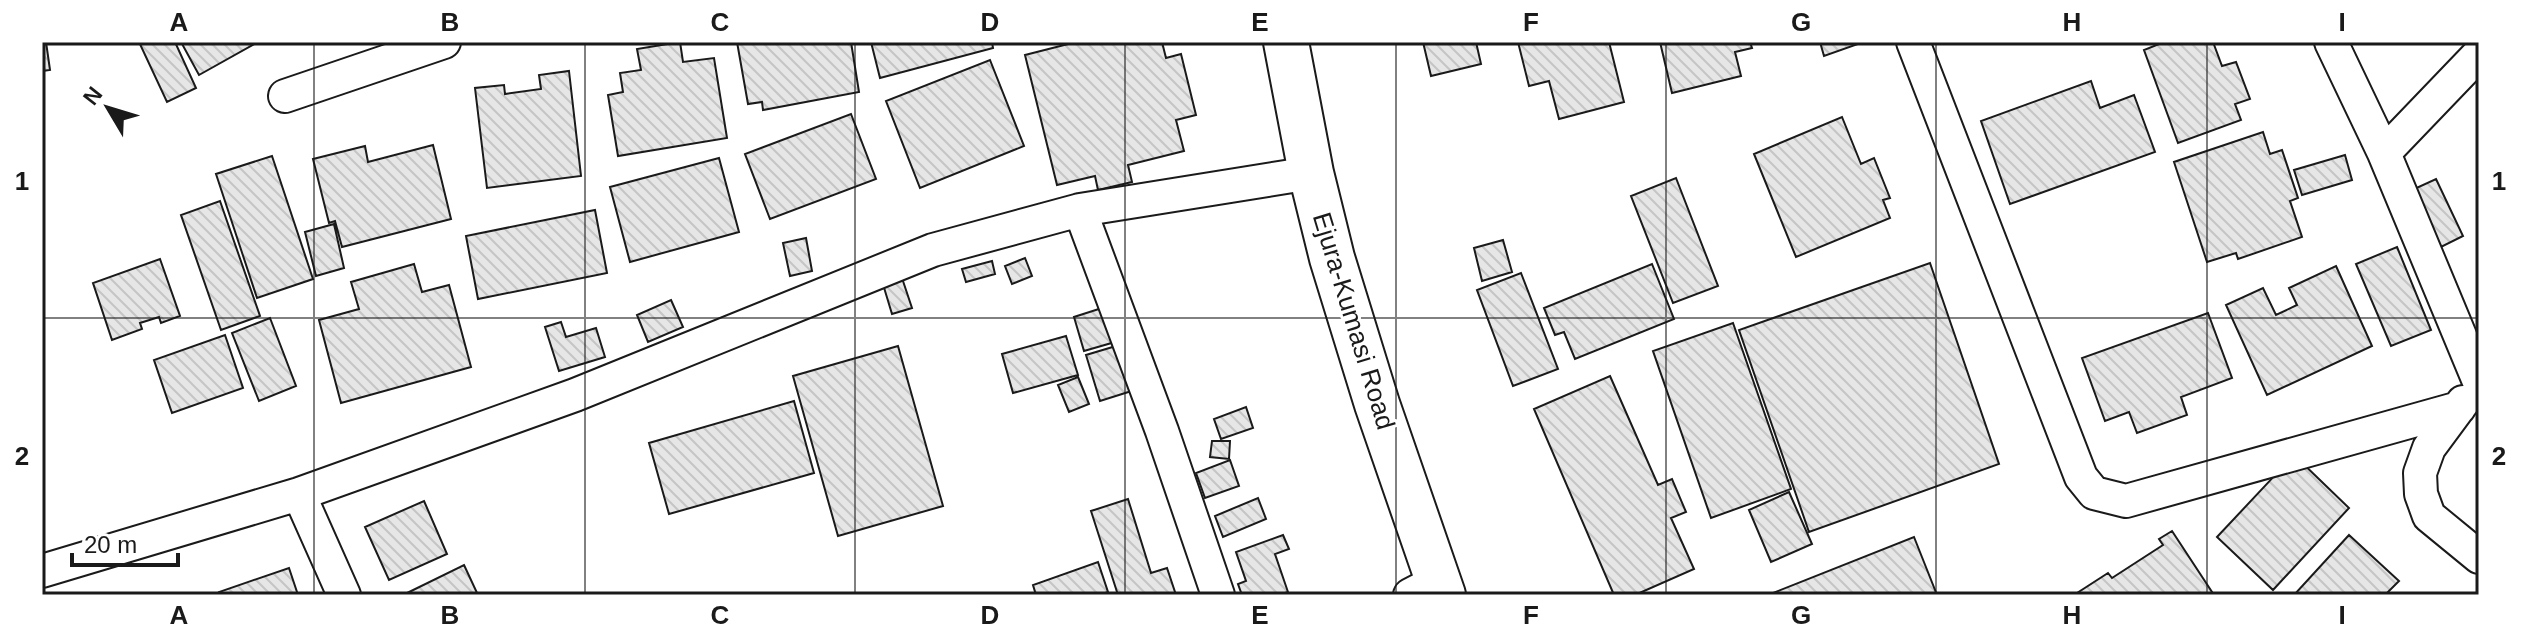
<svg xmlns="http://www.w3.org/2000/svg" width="2521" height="637" font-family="Helvetica,sans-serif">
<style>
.building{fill:url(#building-back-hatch);stroke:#1a1a1a;stroke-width:2}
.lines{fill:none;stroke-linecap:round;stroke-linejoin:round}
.minor-casing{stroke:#1a1a1a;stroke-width:36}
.primary-casing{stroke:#1a1a1a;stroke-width:48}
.minor{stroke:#fff;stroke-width:32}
.primary{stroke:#fff;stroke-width:44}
.grid{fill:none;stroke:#1a1a1a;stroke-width:2;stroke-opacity:0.55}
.labels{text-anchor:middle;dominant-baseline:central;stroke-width:6;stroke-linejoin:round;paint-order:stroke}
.street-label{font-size:26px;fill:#1a1a1a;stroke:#fff}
.neatline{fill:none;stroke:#1a1a1a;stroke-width:3}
.grid-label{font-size:26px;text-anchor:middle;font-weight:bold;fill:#1a1a1a}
</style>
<defs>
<pattern id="building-back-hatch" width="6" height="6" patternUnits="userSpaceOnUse" patternTransform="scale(2)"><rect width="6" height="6" fill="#e6e6e6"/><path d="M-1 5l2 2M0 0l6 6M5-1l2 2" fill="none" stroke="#c5c5c5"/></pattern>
</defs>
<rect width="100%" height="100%" fill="#fff"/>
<path class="building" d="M42,42H46L50,70L42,71Z
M139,42H175L196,88L167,102Z
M181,42H258L199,75Z
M680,42L683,62L714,58L727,138L618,156L608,95L623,92L620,73L641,70L637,49Z
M737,42H851L859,92L763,110L762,102L748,104Z
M871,42H992L993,48L880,78Z
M1076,42H1162L1166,58L1181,54L1196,115L1176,120L1184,151L1128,165L1132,182L1098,190L1095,176L1057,185L1025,55Z
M1423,42H1476L1481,64L1431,76Z
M1518,42H1609L1624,102L1559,119L1549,81L1529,86Z
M1660,42H1750L1752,48L1735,52L1741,76L1672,93Z
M1820,42H1857L1858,44L1824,56Z
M2164,42H2213L2222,66L2236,62L2250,99L2235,104L2241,120L2178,143L2144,50Z
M990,60L1024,146L920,188L886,101Z
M569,71L581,176L487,188L475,88L504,85L505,94L541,89L539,75Z
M2091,81L2100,108L2134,95L2155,152L2010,204L1981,121Z
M851,114L876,179L770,219L745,154Z
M1842,117L1861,164L1874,158L1890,198L1883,200L1890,218L1796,257L1754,154Z
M2263,132L2270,154L2282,150L2298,198L2290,201L2302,237L2238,259L2236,253L2207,262L2174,162Z
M433,145L451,219L342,247L335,221L329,223L313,159L365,146L368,162Z
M2345,155L2352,180L2302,195L2294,170Z
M272,156L313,279L257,298L216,174Z
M719,158L739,232L630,262L610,187Z
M1676,178L1718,286L1673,303L1631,196Z
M2436,179L2463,236L2439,248L2412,190Z
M220,201L260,316L221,330L181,215Z
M595,210L607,273L478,299L466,236Z
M334,224L344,268L316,276L305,232Z
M806,238L812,271L790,276L783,243Z
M1503,240L1512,272L1482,281L1474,248Z
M2397,247L2431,330L2391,346L2356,264Z
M1025,258L1032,276L1012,284L1005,266Z
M160,259L180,316L161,323L159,317L140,323L142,329L112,340L93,283Z
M992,261L995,274L966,282L962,269Z
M1930,263L1999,464L1809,532L1739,330Z
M414,264L422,292L449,285L471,367L341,403L319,320L359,309L351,282Z
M1652,264L1674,319L1575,359L1564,332L1555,335L1544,308Z
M2336,266L2372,346L2267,395L2226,305L2263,288L2276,315L2297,305L2289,288Z
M1521,273L1558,369L1513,386L1477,290Z
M901,275L912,308L892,314L882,281Z
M671,300L683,327L648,342L637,315Z
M1105,307L1115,342L1084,351L1074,317Z
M2208,313L2232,378L2181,397L2187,415L2137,433L2129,412L2105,421L2082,358Z
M270,318L296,386L259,401L232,333Z
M561,322L566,337L596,328L605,357L559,371L545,327Z
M1733,323L1791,489L1711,518L1653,351Z
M225,335L243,388L172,413L154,360Z
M1066,336L1078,375L1013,393L1002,354Z
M1126,343L1141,388L1100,401L1086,355Z
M898,346L943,506L838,536L793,376Z
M1610,376L1658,485L1672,479L1686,512L1671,518L1694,569L1635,595H1614L1534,409Z
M1078,377L1089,404L1069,412L1058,385Z
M794,401L814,473L669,514L649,443Z
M1246,407L1253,428L1221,439L1214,419Z
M1212,441H1230L1229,459L1210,457Z
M2294,455L2349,508L2273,590L2217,537Z
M1230,460L1239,486L1205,498L1196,473Z
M1789,492L1812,544L1771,562L1749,510Z
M1258,498L1266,519L1223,537L1215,516Z
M1128,499L1151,573L1167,568L1176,595H1118L1091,511Z
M424,501L447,554L389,580L365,527Z
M2172,531L2214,595H2074L2108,573L2112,578L2163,545L2159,539Z
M1283,535L1289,549L1275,554L1288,592L1279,595H1242L1238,584L1246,581L1236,552Z
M2349,535L2399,581L2385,595H2294Z
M1914,537L1937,595H1768Z
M1098,562L1108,592L1100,595H1036L1033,585Z
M464,565L478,595H403Z
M289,568L298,595H220L219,592Z"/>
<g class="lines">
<g class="minor-casing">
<path id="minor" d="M1913,42L2081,477L2094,493L2126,501L2459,408
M2331,42L2384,153L2478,379
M285,96L444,42
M2384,153L2479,54
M1080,210L1162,431L1218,595
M2463,402L2429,448L2420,473L2421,494L2429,516L2479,557
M299,494L344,595
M42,571L299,494L575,395L933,250L1080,210L1311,173
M1410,595L1437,581"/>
</g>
<g class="primary-casing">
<path id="primary" d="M1286,42L1311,173L1332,258L1377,404L1443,595"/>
</g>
<use href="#minor" class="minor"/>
<use href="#primary" class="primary"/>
</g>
<path class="grid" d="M314,42V595M585,42V595M855,42V595M1125,42V595M1396,42V595M1666,42V595M1936,42V595M2207,42V595M42,318H2479"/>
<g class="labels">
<g class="street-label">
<text transform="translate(1354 321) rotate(73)">Ejura-Kumasi Road</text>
</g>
</g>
<rect width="2521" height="637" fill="none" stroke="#ffffff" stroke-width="88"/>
<g transform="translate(108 108) rotate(308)" stroke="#ffffff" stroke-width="6" paint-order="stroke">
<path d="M0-6L14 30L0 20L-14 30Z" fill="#1a1a1a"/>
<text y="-12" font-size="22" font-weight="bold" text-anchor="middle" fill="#1a1a1a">N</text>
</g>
<path d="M72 553v12h106v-12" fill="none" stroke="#1a1a1a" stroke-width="4"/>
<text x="84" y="553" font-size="24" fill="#1a1a1a" stroke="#ffffff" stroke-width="6" paint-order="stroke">20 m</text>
<rect x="44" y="44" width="2433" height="549" class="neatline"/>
<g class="grid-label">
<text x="179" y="31">A</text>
<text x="450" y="31">B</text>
<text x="720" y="31">C</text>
<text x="990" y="31">D</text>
<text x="1260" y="31">E</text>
<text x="1531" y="31">F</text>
<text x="1801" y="31">G</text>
<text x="2072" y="31">H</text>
<text x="2342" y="31">I</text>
<text x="22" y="190">1</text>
<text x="2499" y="190">1</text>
<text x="22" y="465">2</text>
<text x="2499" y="465">2</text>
<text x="179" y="624">A</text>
<text x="450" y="624">B</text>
<text x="720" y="624">C</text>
<text x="990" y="624">D</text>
<text x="1260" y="624">E</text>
<text x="1531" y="624">F</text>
<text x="1801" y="624">G</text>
<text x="2072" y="624">H</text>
<text x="2342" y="624">I</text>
</g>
</svg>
